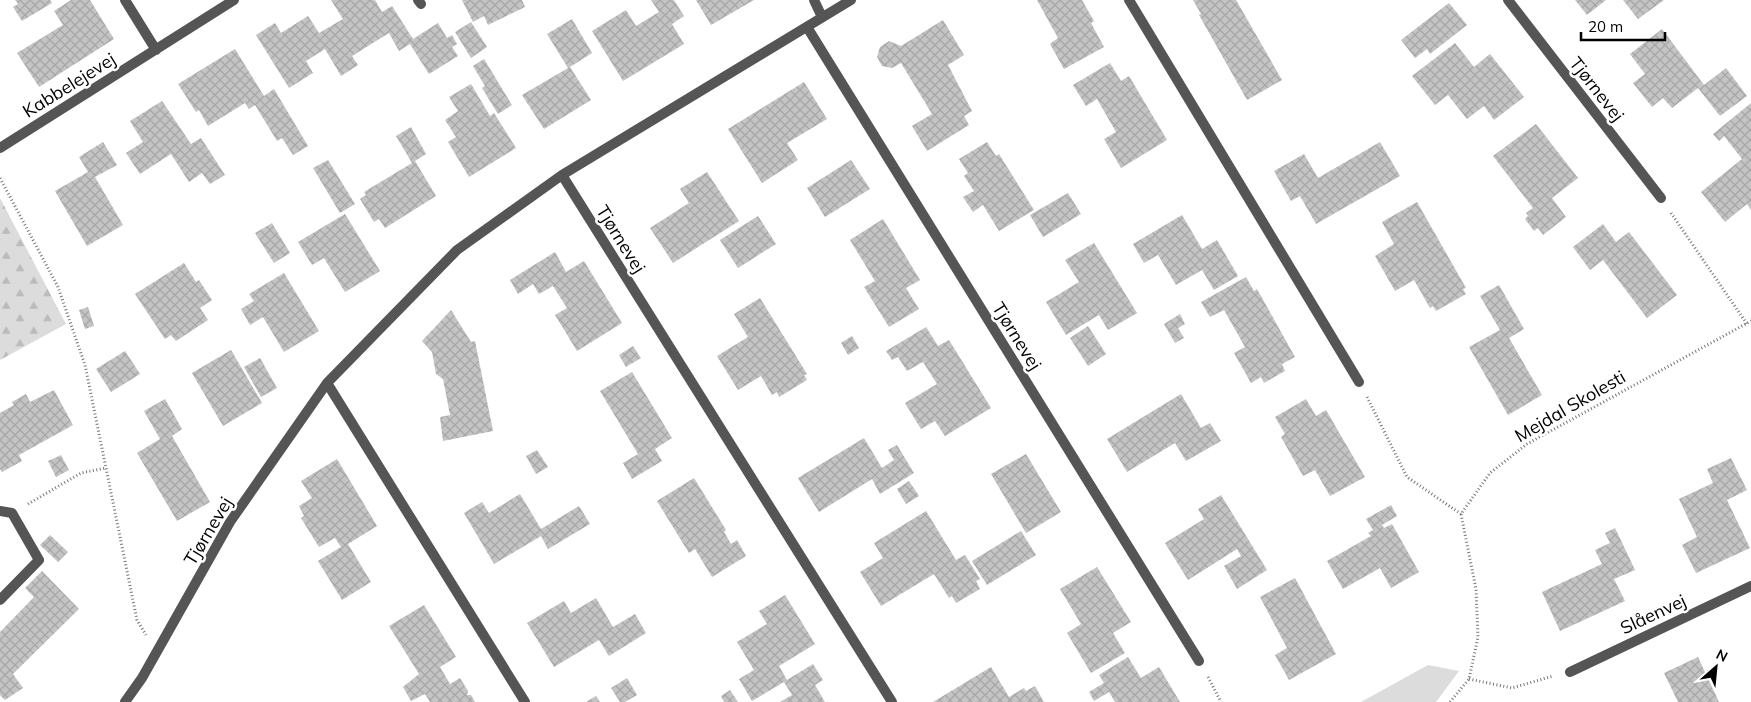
<svg xmlns="http://www.w3.org/2000/svg" width="1751" height="702" font-family="Mulish,sans-serif">
<style>
.grass{fill:#dcdcdc}
.forest{fill:url(#forest-firs)}
.building{fill:url(#building-cross-hatch)}
.lines{fill:none;stroke-linecap:round;stroke-linejoin:round}
.path{stroke:#777;stroke-width:3;stroke-dasharray:1 2.5;stroke-linecap:butt}
.street{stroke:#555;stroke-width:10}
.labels{text-anchor:middle;dominant-baseline:central;stroke-width:5;stroke-linejoin:round;paint-order:stroke}
.street-label{font-size:18px;fill:#000;stroke:#fff}
</style>
<defs>
<pattern id="forest-firs" width="22" height="20" patternUnits="userSpaceOnUse" patternTransform="scale(1.25)"><rect width="22" height="20" fill="#dcdcdc"/><path d="M5 1l3.5 6h-7zM16 11l3.5 6h-7z" fill="#bbb"/></pattern>
<pattern id="building-cross-hatch" width="8" height="8" patternUnits="userSpaceOnUse" patternTransform="scale(1.25)"><rect width="8" height="8" fill="#c4c4c4"/><path d="M0 0l8 8M0 8l8-8" fill="none" stroke="#a7a7a7"/></pattern>
</defs>
<rect width="100%" height="100%" fill="#fff"/>
<path class="grass" d="M1428,665L1459,671L1436,702H1361Z"/>
<path class="forest" d="M0,198L66,324L0,360Z"/>
<path class="building" d="M15,0H50L52,3L22,21L13,7L18,4Z
M71,0H90L114,39L39,87L17,53L63,25L54,11Z
M331,0H375L382,12L392,6L413,39L438,23L447,38L452,35L457,44L452,47L458,56L429,74L410,44L399,51L389,33L352,56L358,65L341,76L325,49L306,61L313,73L289,88L256,35L275,23L281,33L308,16L319,33L343,19Z
M462,0H522L525,7L488,25L484,16L473,22Z
M651,0H674L684,16L672,24L684,44L623,81L592,31L626,10L636,26L659,12Z
M696,0H754L711,25Z
M1037,0H1082L1094,21L1091,23L1104,47L1064,69L1050,44L1058,38Z
M1193,0H1236L1282,80L1247,100L1199,15L1201,14Z
M1575,0H1606L1587,15Z
M1623,0H1664L1638,19Z
M1449,3L1467,25L1430,54L1427,49L1415,58L1401,40Z
M572,19L592,53L570,67L591,100L544,129L522,95L568,68L547,34Z
M943,20L964,55L948,65L972,111L964,116L969,125L927,151L912,126L932,114L901,63L892,68L882,66L877,57L880,47L889,41L901,46Z
M471,22L487,47L471,58L455,32Z
M1662,29L1704,85L1726,68L1747,96L1720,116L1698,88L1672,108L1663,98L1652,107L1633,83L1645,74L1630,54Z
M1455,43L1474,67L1490,54L1524,97L1494,120L1484,106L1467,119L1448,95L1435,105L1412,76Z
M235,49L264,96L274,89L308,146L293,155L282,138L277,141L255,105L249,109L245,103L208,126L199,110L196,112L178,84Z
M484,59L512,105L498,114L482,88L485,86L473,66Z
M1110,63L1121,81L1129,76L1167,140L1121,168L1104,139L1116,132L1097,99L1086,106L1073,85Z
M804,82L827,119L787,143L798,160L762,183L728,129Z
M471,84L490,116L494,113L516,148L469,177L448,142L456,137L445,120L458,111L449,97Z
M162,101L191,144L201,138L225,175L210,184L202,173L189,182L171,154L140,174L126,153L143,142L130,121Z
M1751,103V210L1747,204L1725,222L1701,192L1742,159L1724,136L1719,141L1713,134Z
M1536,124L1578,178L1552,198L1566,217L1543,235L1538,228L1534,231L1525,219L1528,216L1526,213L1533,208L1493,156Z
M411,127L426,154L415,161L436,196L385,228L379,219L374,222L360,199L366,195L364,192L412,163L396,136Z
M103,142L117,165L95,177L123,225L87,246L55,191L88,172L79,157Z
M987,142L996,156L999,154L1034,210L999,231L983,205L973,212L963,197L974,191L964,176L968,173L959,159Z
M1380,142L1400,176L1316,224L1300,196L1291,201L1274,171L1304,154L1318,178Z
M328,160L355,204L340,213L313,168Z
M851,160L870,189L825,217L807,188Z
M707,172L739,221L673,263L650,228L689,203L680,189Z
M1068,193L1081,214L1043,237L1030,215Z
M1417,202L1466,288L1463,289L1466,294L1436,311L1433,306L1430,308L1414,280L1395,291L1375,256L1394,244L1382,222Z
M345,214L380,271L345,292L324,258L312,265L298,242Z
M1182,215L1202,249L1217,240L1238,276L1214,290L1202,270L1176,285L1158,255L1144,263L1133,244Z
M758,216L776,244L738,268L720,240Z
M883,219L920,280L906,288L919,309L889,327L864,287L875,281L850,240Z
M272,223L290,253L274,263L255,233Z
M1603,224L1616,242L1629,232L1677,295L1647,318L1603,260L1590,270L1573,247Z
M1094,243L1137,313L1108,330L1099,315L1066,335L1046,302L1079,282L1065,260Z
M555,252L566,272L584,261L622,323L577,351L555,315L567,308L553,286L539,294L533,284L518,294L510,280Z
M184,263L196,282L199,280L212,300L200,308L208,320L176,341L171,335L165,339L135,294Z
M284,273L319,331L284,352L263,317L250,325L241,309L254,301L249,294Z
M1246,277L1254,291L1257,289L1295,357L1282,364L1285,371L1264,383L1261,377L1251,383L1234,353L1245,347L1224,310L1210,317L1201,302Z
M1499,285L1524,329L1509,338L1542,395L1508,415L1469,347L1500,330L1480,296Z
M760,298L807,374L804,375L807,380L779,397L777,392L772,395L761,376L738,390L717,356L748,337L734,314Z
M88,307L94,326L85,329L79,310Z
M451,310L471,342L475,341L493,431L443,441L440,417L450,415L443,379L436,374L432,352L422,341Z
M1180,314L1185,324L1178,328L1184,338L1175,343L1164,324Z
M1088,326L1106,354L1088,366L1070,338Z
M926,327L938,346L949,340L991,408L945,436L935,421L921,429L905,403L937,384L923,362L907,371L898,357L892,360L886,351Z
M852,336L859,348L848,355L841,343Z
M633,346L641,358L626,367L619,355Z
M231,350L262,403L223,426L192,373Z
M125,351L140,374L111,392L96,369Z
M260,358L277,388L261,397L244,367Z
M632,372L672,438L655,449L662,461L632,479L623,463L638,454L600,391Z
M54,390L73,425L19,455L22,461L2,472L0,469V413L14,405L12,402L26,394L30,402Z
M1181,394L1201,428L1210,423L1221,441L1186,461L1175,443L1127,472L1107,439Z
M165,399L182,429L172,436L210,502L177,521L137,453L160,439L144,411Z
M1306,399L1316,416L1326,410L1365,477L1330,496L1315,470L1303,476L1281,437L1285,434L1275,417Z
M864,438L882,468L894,460L888,450L897,445L914,473L880,494L872,479L819,512L798,478Z
M537,450L548,467L536,474L526,456Z
M1026,454L1061,512L1026,533L991,474Z
M61,455L69,470L56,477L48,461Z
M1731,458L1747,490L1727,500L1750,548L1696,573L1682,545L1697,537L1679,499L1713,483L1707,469Z
M337,459L377,526L348,544L371,582L342,600L318,561L341,547L335,538L319,547L301,518L304,516L299,506L312,498L301,481Z
M694,478L726,530L724,532L731,544L737,540L746,556L712,577L695,549L689,553L657,501Z
M909,481L919,496L906,504L897,489Z
M520,494L541,529L579,506L590,524L548,549L541,536L494,564L464,513L482,502L489,513Z
M1221,495L1267,570L1237,589L1224,566L1241,556L1237,549L1188,580L1165,543L1204,519L1198,509Z
M1391,505L1397,516L1382,525L1384,528L1392,524L1419,572L1391,588L1380,568L1343,589L1327,561L1371,536L1368,533L1373,530L1366,519Z
M926,511L956,560L965,555L980,579L976,581L980,589L956,603L952,596L949,598L934,574L881,606L860,572L883,558L874,543Z
M1615,528L1635,570L1614,579L1625,601L1560,631L1542,592L1602,564L1595,550L1610,543L1605,533Z
M1021,531L1036,555L987,585L972,561Z
M50,535L68,552L58,562L40,545Z
M1097,567L1131,622L1113,633L1125,653L1091,673L1067,633L1081,624L1060,589Z
M42,571L79,609L13,674L23,688L5,700L0,695V632L34,597L25,588Z
M1295,578L1336,654L1289,680L1275,655L1287,648L1260,597Z
M785,595L815,644L779,666L787,680L813,664L823,680L815,685L825,702H780L792,695L784,682L752,701L739,679L754,670L737,642L767,624L759,611Z
M596,598L613,627L635,614L646,633L609,656L599,640L554,667L527,623L564,601L571,613Z
M424,605L456,657L440,667L450,684L460,678L468,691L467,695H471L475,702H430L425,694L411,701L403,687L419,674L389,626Z
M1128,657L1141,678L1159,667L1180,702H1115L1109,692L1094,701L1089,692L1104,683L1099,675Z
M1698,657L1719,702H1678L1664,673Z
M991,667L1009,697L1024,688L1026,691L1035,686L1044,702H933Z
M627,678L637,695L625,702H620L611,688Z
M730,690L738,702H724L721,696Z
M596,696L600,702H586Z"/>
<g class="lines">
<path class="path" d="M0,178L58,287L85,365L137,620L146,635
M1671,213L1747,324
M1367,397L1407,477L1461,514
M28,504L81,473L106,468
M1208,677L1221,702
M1469,679L1512,688L1553,676
M1450,702L1469,679L1478,637L1476,589L1461,514L1490,473L1527,444L1751,321"/>
<path class="street" d="M125,0L156,50
M418,0L421,4
M814,0L822,17
M1129,0L1359,382
M1508,0L1661,198
M807,27L1199,661
M0,148L234,0
M562,175L892,702
M327,383L525,702
M0,511L12,513L39,560L0,600
M1570,672L1751,586
M125,702L142,678L230,522L327,383L457,250L562,175L851,0"/>
</g>
<g class="labels">
<g class="street-label">
<text transform="translate(69 85) rotate(-32)">Kabbelejevej</text>
<text transform="translate(1597 89) rotate(52)">Tjørnevej</text>
<text transform="translate(621 239) rotate(58)">Tjørnevej</text>
<text transform="translate(1017 336) rotate(58)">Tjørnevej</text>
<text transform="translate(1570 406) rotate(-30)">Mejdal Skolesti</text>
<text transform="translate(208 531) rotate(-59)">Tjørnevej</text>
<text transform="translate(1653 614) rotate(-25)">Slåenvej</text>
</g>
</g>
<g transform="translate(1716 667) rotate(27)" stroke="#ffffff" stroke-width="4" paint-order="stroke">
<path d="M0-4L9 19L0 12L-9 19Z" fill="#000000"/>
<text y="-8" font-size="14" font-weight="bold" text-anchor="middle" fill="#000000">N</text>
</g>
<path d="M1581 32v8h84v-8" fill="none" stroke="#000000" stroke-width="2.5"/>
<text x="1588" y="32" font-size="15" fill="#000000" stroke="#ffffff" stroke-width="4" paint-order="stroke">20 m</text>
</svg>
